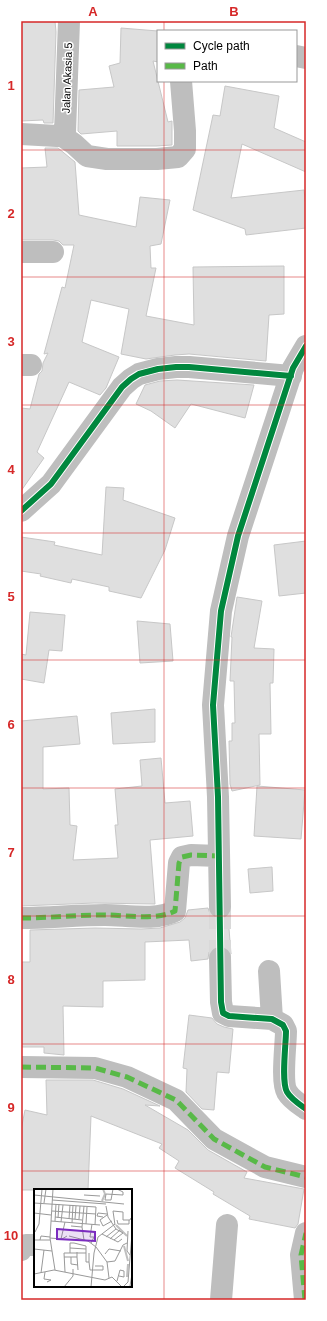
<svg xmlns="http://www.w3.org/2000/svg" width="327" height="1321" font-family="Helvetica,sans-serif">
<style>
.building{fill:#dfdfdf;stroke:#c7c7c7}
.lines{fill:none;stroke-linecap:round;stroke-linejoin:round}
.minor-tunnel{stroke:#d9d9d9;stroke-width:22;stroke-dasharray:22 11;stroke-linecap:butt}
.minor{stroke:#bebebe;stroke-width:22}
.quiet{stroke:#58b947;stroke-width:5;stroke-dasharray:10 5;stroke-linecap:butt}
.cycleway-casing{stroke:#fff;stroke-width:8}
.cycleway{stroke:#00873e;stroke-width:6}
.grid{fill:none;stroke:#d62828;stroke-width:1;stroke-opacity:0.55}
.labels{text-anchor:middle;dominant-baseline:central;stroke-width:3;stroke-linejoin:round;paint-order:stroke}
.street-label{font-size:11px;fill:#000;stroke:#fff}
.inset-river{fill:none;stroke:#bfbfbf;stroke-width:2}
.inset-road{fill:none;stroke:#999;stroke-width:1}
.view{fill:#7b2cbf;fill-opacity:0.15;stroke:#7b2cbf;stroke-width:2}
.inset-edge{fill:none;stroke:#000;stroke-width:2}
.neatline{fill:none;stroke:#d62828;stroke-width:1.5}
.grid-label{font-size:13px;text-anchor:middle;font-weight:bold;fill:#d62828}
</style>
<rect width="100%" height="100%" fill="#fff"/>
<path class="building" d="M21,21H55L56,32L53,123H44L43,120L21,121Z
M121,28L158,31V62L153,61L168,122L172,121V145L156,146H117V131L81,134L78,131L79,90L114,87L109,66L120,63Z
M225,86L279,96L274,128L306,142V172L242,144L231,198L304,190L306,207V228L246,235L245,229L193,210L213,115L220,116Z
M45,148H58L75,162L79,215L136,227L140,197L170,200L161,244L150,246L151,268H156L146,316L194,325L193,267L284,266V314L269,315L266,361L189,354L175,355L146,359L121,354L129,309L91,300L82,342L119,357L106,388L100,395L69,382L37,452L44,458L21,491V408L30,409L39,374L42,371L43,363L48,353L44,354L62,287L65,288L74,245H63L59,241L53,240H21V168L47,167Z
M177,380L254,385L245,418L191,404L175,428L151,411L136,404L145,385L160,381Z
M106,487L124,488L123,500L175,518L165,550L141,598L109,591V587L72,579L71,583L40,576L41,574L21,571V537L55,542L54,545L102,555Z
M306,541V593L279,596L274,545Z
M237,597L262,601L254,648L274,649L273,683H270L271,734H259L260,785L232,791L230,784L229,741H232V723H235L234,681H230L232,637H231Z
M30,612L65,615L62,651L49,650L44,683L21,679V654L26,655Z
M137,621L170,624L173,661L140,663Z
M155,709V742L113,744L111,713Z
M77,716L80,744L43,747V789L69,788L70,825L77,826L73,860L118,858L115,825H118L115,789L142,786L140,760L161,758L165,803L190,801L193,836L150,840L155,904L94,903L21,906V721Z
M257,786L305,790L301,839L254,836Z
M272,867L273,891L250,893L248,869Z
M208,908L210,914L214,918L221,919L228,916L231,954L226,947L219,946L213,948L209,952L208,959L191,961L189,940L145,942V980L103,981V1007L63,1006L64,1055L44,1053V1047H21V962H30V930L95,928L141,929L160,928L180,922L185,918L188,910Z
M189,1015L212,1018L217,1024L224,1027L233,1029L229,1073L217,1072L214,1110L202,1109L186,1092L187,1069L183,1068Z
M46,1080H93L123,1089L160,1106L145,1105L188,1130L208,1150L247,1172L244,1178L304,1189L298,1224L295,1228L249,1219L250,1216L213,1194L214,1192L175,1168L179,1161L159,1148L162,1144L91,1116L88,1190H21V1130L25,1110L47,1115Z"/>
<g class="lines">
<path class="minor-tunnel" d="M220,907V958"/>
<path class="minor" d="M296,56L306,58
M21,134L57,136L61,135L65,132L69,21
M61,135L74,144L87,156L107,159H157L178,157L185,149V131L181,81
M21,252H53
M21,365H31
M21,511L51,484L122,387L131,379L139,374L158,369L176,367H189L291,376
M220,907L218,797L213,705L221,611L238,536L293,368L306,346
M21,918C49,918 77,915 105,915C126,915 156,921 175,911L179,863L182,857L191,855L219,856
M220,958L221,1002L223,1013L229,1016L272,1019L283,1025L286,1031C286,1044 281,1082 287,1092C291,1099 299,1104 306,1109
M269,971L272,1019
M21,1067L95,1068L127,1077L176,1100L214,1139L265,1167L306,1177
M21,1250L22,1248L26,1245H35
M221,1300L227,1225
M305,1300L301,1255L306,1233"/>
<path class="quiet" d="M21,918C49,918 77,915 105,915C126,915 156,921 175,911L179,863L182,857L191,855L219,856
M21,1067L95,1068L127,1077L176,1100L214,1139L265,1167L306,1177
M305,1300L301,1255L306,1233"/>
<g class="cycleway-casing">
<path id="cycleway" d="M306,346L293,368L238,536L221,611L213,705L218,797L221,1002L223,1013L229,1016L272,1019L283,1025L286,1031C286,1044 281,1082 287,1092C291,1099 299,1104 306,1109
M21,511L51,484L122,387L131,379L139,374L158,369L176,367H189L291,376"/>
</g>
<use href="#cycleway" class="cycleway"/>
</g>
<path class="grid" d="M164,21V31M164,81V1300M21,150H306M21,277H306M21,405H306M21,533H306M21,660H306M21,788H306M21,916H306M21,1044H306M21,1171H306"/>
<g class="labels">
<g class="street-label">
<text transform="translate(67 78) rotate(-88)">Jalan Akasia 5</text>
</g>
</g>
<g transform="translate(34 1189)">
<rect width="98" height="98" fill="#fff"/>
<path class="inset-river" d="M68,12L71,5L69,0M82,36L93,47M90,57L94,72M93,88L94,75"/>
<path class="inset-road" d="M19,0L16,49L21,81M72,5L89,6V3L83,0M72,5L71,11H77L79,0M0,6L90,15M50,6L66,7M18,11L72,15M0,14L62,18L61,36M10,14L12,0M72,17L74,28L82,40M18,22L62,25M0,24L17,26M73,26L66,31L69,37L78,32M21,28L48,31M69,28L63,27L64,24L73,25M24,29L25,15M35,30L36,16M41,30L42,17M45,30L46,17M83,31L84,35H95V31M17,32L66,36M21,32L22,15M27,33L29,16M38,34L39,16M52,35L53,18M81,36L79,22L89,23V31H96L97,29M37,37L48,38L50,17M48,38L50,51M94,42L93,62L96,66M1,43L5,35L8,0M68,45L84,53L88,50M35,47L54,52L62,58L73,73L75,89M72,48L82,40M16,49L28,50L33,47M27,50L31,33M76,50L86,41M0,51H16M6,51L7,47L16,48M80,51L89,44L82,40M57,54L60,48H56L58,35M36,59L52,60M0,60L18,62M36,64V54H40L52,57V73H55V64M71,65L75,60L87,62M30,68H43V63M37,68V75L44,76M43,68L44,81M55,73L56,81H69V77H61M73,73L81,72L89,56L93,54M11,83L10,90L17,91L13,93M31,83L30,64H52M7,84L10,61M0,85L20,81L71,91L78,88L88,98M98,85L96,97H98M83,92L86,81L90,82V88L85,87M30,98L39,87V80M57,98L60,64L64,48L81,35M89,98L94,93L98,45"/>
<path class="view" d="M23,40L61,43V52L23,50Z"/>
<rect width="98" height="98" class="inset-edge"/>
</g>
<rect width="327" height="1321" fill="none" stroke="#ffffff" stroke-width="44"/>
<rect x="157" y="30" width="140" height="52" fill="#ffffff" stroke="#999999"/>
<rect x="165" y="43" width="20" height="6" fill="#00873e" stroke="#999999"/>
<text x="193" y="50" font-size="12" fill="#000000">Cycle path</text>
<rect x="165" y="63" width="20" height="6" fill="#58b947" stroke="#999999"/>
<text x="193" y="70" font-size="12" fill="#000000">Path</text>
<rect x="22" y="22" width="283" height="1277" class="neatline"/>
<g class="grid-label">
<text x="93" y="16">A</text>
<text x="234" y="16">B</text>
<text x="11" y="90">1</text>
<text x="11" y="218">2</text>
<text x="11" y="346">3</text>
<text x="11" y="474">4</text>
<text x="11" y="601">5</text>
<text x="11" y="729">6</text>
<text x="11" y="857">7</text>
<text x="11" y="984">8</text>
<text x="11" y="1112">9</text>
<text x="11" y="1240">10</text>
</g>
</svg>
